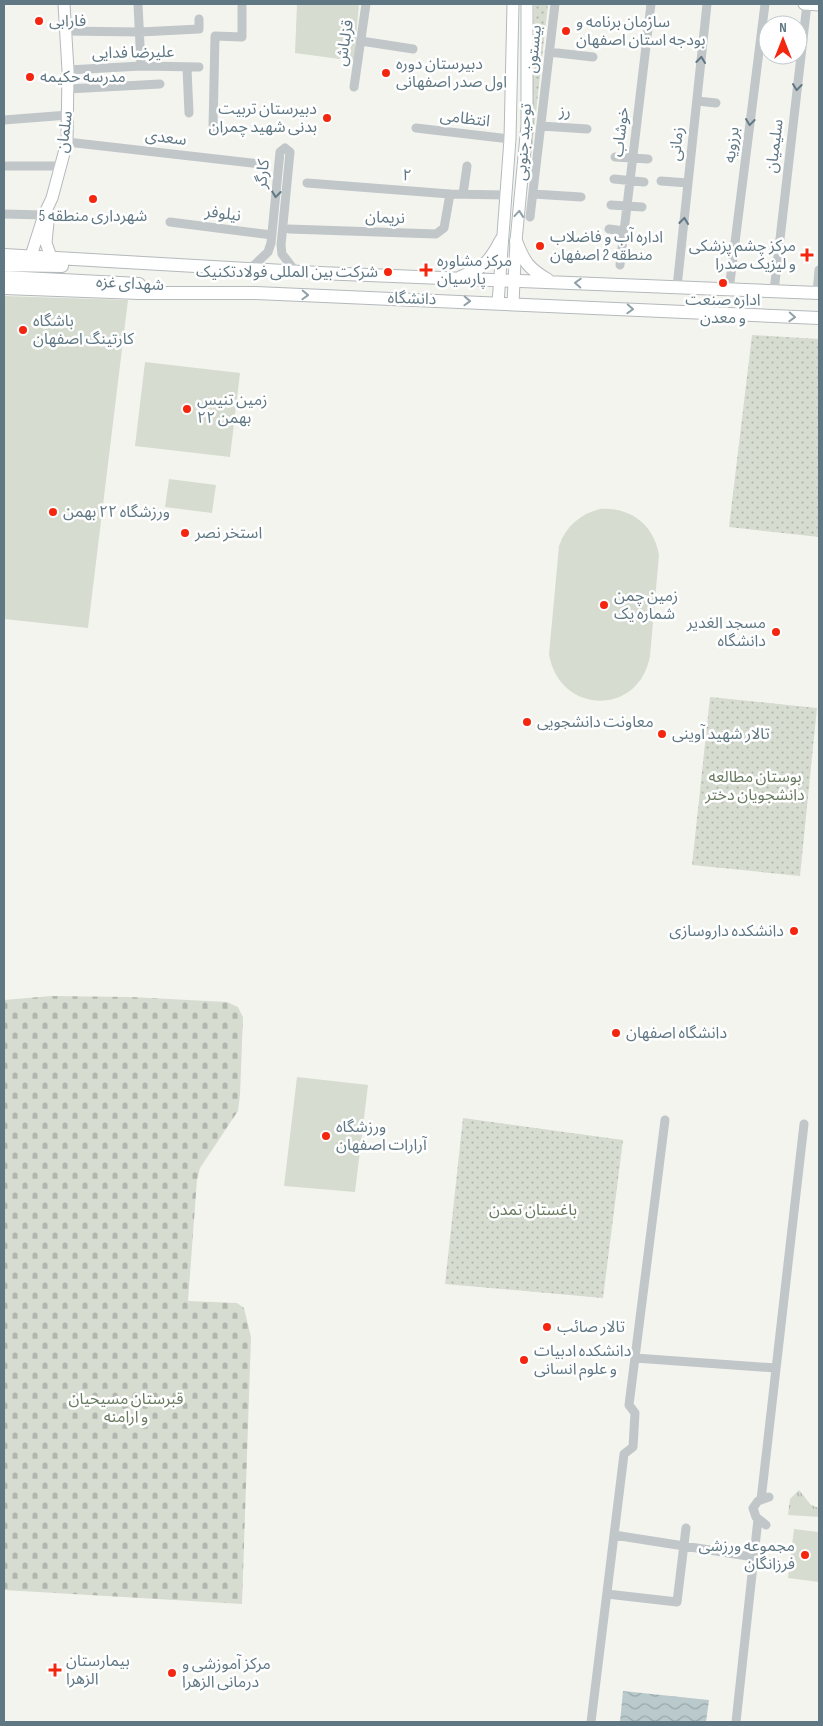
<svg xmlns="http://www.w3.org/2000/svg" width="823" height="1726" font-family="'Sofia Sans Condensed','Noto Sans Arabic',sans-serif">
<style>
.grass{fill:url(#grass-tufts)}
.cemetery{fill:url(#cemetery-stones)}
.park{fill:url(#park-dots)}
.pitch{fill:#d6dcd0}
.water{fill:url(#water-waves)}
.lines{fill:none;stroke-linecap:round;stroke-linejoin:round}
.secondary-casing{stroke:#b3babd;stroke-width:13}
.primary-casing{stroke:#b4b9bc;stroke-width:14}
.street{stroke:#c1c6c9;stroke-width:9}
.secondary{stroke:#fff;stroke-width:11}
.primary{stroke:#fff;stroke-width:12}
.oneway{stroke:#607884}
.oneway2{stroke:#90a0a9}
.poi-dot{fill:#f4260f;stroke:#fff;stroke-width:2}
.labels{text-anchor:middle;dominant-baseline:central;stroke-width:5;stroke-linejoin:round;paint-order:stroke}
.poi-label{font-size:16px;fill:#607884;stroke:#fff;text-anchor:start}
.street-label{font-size:16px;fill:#607884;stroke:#fff}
.park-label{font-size:16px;fill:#687a5f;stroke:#fff}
</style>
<defs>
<pattern id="grass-tufts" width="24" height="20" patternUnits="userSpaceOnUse" patternTransform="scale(1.25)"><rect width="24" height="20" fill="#d6dcd0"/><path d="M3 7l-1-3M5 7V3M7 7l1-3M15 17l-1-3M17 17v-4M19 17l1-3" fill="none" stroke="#b1b7ae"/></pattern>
<pattern id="cemetery-stones" width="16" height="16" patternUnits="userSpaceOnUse" patternTransform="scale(1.25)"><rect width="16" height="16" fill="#d6dcd0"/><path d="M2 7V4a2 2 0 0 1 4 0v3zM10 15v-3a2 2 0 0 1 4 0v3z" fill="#b1b7ae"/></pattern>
<pattern id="park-dots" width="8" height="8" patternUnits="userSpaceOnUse" patternTransform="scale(1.25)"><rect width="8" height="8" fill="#d6dcd0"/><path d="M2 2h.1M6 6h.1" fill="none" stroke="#b1b7ae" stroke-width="1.8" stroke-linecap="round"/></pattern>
<pattern id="water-waves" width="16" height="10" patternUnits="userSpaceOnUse" patternTransform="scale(1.25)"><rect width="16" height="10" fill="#b9c9cc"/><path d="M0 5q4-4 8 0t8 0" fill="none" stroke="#9aa8ab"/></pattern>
</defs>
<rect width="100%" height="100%" fill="#f4f4ef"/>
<path class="grass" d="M799,1490L811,1505L819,1508V1517L788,1515L790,1499Z"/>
<path class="cemetery" d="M51,996L131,997L227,1002L238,1007L243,1017L240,1095L238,1111L200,1168L197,1180L188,1301L237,1303L244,1308L251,1337L242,1604L4,1590V1000Z"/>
<path class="park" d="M534,4H548L527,193L532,111Z
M752,335L819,339V537L729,527Z
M710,697L817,708L800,876L692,865Z
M463,1118L623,1140L603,1298L445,1284Z"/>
<path class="pitch" d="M297,4H359L354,61L295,53Z
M4,296L128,300L88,628L4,619Z
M145,362L240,373L230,457L135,446Z
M169,479L216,485L212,513L165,507Z
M600,509C631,507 654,525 659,555L650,656C639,717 559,715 549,654L559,546C566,526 580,514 600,509Z
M297,1077L368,1085L355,1192L284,1186Z
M794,1529L819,1532V1582L788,1578Z"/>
<path class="water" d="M623,1691L709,1700L706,1722H620Z"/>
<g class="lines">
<g class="secondary-casing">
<path id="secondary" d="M804,4L819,5
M48,222L46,243L51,257
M31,256L44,215L52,198L67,142L68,70L64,4
M498,303L510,139L513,4
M513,303L516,241L527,125V4"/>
</g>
<g class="primary-casing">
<path id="primary" d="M516,241C524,262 528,268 548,280
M4,255L319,273L819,293
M4,265L62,266
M4,277L139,284
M461,277C484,267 490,262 501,240
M4,288L139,293H256L819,318"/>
</g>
<path class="street" d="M138,4L141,66
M65,31L140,32L199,29V19
M361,41L413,49
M549,52L593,57
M187,68L189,113
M68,70L141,66L199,67
M354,87L366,4
M68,89L160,84
M697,101L716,103
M4,120L68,115
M541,126L587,129
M213,128L215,36L242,37V4
M416,128L510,139
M67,142L261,164
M615,157L648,159
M4,166H60
M614,179L644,182
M661,181L688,183
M307,183L450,194L505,195
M463,194L467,166
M533,194L581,197
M611,205L642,207
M4,214L44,215
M530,217L555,4
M170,222L272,235
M289,229L436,234L444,228L450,194
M609,229L624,231
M620,265L651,4
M250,269L268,252L271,243L280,152L285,148L290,152L281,245L282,254L296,272
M677,287L707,4
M729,290L765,4
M774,291L807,4
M817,293L819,270
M635,1358L776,1368
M761,1500L804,1124
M766,1525L756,1517L753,1508L758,1501L769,1497
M614,1535L754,1557
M607,1594L677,1602L686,1528
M591,1722L624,1454L633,1447L635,1413L629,1405L665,1120
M736,1722L758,1519"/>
<use href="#secondary" class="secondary"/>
<use href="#primary" class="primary"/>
</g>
<defs><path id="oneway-chevron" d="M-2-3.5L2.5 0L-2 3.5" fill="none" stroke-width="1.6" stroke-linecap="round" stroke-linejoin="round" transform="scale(1.25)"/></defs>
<g class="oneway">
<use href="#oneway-chevron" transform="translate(701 60) rotate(-84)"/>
<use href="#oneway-chevron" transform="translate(797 87) rotate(97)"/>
<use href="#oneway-chevron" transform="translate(750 122) rotate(97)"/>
<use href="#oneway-chevron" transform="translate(276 194) rotate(96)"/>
<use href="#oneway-chevron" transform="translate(684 221) rotate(-84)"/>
</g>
<g class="oneway2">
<use href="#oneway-chevron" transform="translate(519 214) rotate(-85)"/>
<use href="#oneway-chevron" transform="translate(578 283) rotate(-177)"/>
<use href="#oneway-chevron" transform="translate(305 295) rotate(2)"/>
<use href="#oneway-chevron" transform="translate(467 301) rotate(2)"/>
<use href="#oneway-chevron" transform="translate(630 309) rotate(3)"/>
<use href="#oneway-chevron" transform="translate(792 317) rotate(3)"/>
</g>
<g class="poi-dot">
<circle cx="39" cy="21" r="5"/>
<circle cx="566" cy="31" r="5"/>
<circle cx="386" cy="73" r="5"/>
<circle cx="30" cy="77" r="5"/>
<circle cx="327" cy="118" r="5"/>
<circle cx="93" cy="199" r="5"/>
<circle cx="540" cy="246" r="5"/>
<path d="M804.5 247.5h5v5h5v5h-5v5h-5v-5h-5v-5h5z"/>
<path d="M423.5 262.5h5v5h5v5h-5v5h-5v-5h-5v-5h5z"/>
<circle cx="388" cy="272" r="5"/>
<circle cx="723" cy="283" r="5"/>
<circle cx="23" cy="330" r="5"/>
<circle cx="187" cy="409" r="5"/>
<circle cx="53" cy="512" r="5"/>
<circle cx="185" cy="533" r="5"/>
<circle cx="604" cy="605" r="5"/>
<circle cx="776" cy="632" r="5"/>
<circle cx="527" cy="722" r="5"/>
<circle cx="662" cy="734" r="5"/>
<circle cx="794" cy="931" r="5"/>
<circle cx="616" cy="1033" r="5"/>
<circle cx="326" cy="1136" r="5"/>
<circle cx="547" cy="1327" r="5"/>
<circle cx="524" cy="1360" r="5"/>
<circle cx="805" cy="1555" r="5"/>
<path d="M52.5 1662.5h5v5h5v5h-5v5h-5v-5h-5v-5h5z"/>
<circle cx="172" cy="1673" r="5"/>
</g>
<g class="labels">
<g class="poi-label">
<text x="49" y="21">فارابی</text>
<text x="576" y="22">سازمان برنامه و<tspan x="576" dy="18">بودجه استان اصفهان</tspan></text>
<text x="396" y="64">دبیرستان دوره<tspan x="396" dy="18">اول صدر اصفهانی</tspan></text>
<text x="40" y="77">مدرسه حکیمه</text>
<text x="317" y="109" text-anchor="end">دبیرستان تربیت<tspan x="317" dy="18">بدنی شهید چمران</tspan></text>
<text x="93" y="216" text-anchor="middle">شهرداری منطقه 5</text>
<text x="550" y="237">اداره آب و فاضلاب<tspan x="550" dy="18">منطقه 2 اصفهان</tspan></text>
<text x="796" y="246" text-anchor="end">مرکز چشم پزشکی<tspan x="796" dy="18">و لیزیک صدرا</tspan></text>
<text x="437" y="261">مرکز مشاوره<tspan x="437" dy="18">پارسیان</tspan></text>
<text x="378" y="272" text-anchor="end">شرکت بین المللی فولادتکنیک</text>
<text x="723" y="300" text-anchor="middle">اداره صنعت<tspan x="723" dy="18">و معدن</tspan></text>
<text x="33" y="321">باشگاه<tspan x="33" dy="18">کارتینگ اصفهان</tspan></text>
<text x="197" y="400">زمین تنیس<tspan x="197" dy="18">۲۲ بهمن</tspan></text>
<text x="63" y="512">ورزشگاه ۲۲ بهمن</text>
<text x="195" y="533">استخر نصر</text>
<text x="614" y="596">زمین چمن<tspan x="614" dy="18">شماره یک</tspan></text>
<text x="766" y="623" text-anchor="end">مسجد الغدیر<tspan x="766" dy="18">دانشگاه</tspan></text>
<text x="537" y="722">معاونت دانشجویی</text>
<text x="672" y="734">تالار شهید آوینی</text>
<text x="784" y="931" text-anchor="end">دانشکده داروسازی</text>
<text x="626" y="1033">دانشگاه اصفهان</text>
<text x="336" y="1127">ورزشگاه<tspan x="336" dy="18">آرارات اصفهان</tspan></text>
<text x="557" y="1327">تالار صائب</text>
<text x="534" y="1351">دانشکده ادبیات<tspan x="534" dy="18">و علوم انسانی</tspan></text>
<text x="795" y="1546" text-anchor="end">مجموعه ورزشی<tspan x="795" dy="18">فرزانگان</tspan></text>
<text x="66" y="1661">بیمارستان<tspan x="66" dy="18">الزهرا</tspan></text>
<text x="182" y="1664">مرکز آموزشی و<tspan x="182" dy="18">درمانی الزهرا</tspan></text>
</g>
<g class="street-label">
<text transform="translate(345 43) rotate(-81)">قزلباش</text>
<text transform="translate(534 49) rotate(-84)">بیستون</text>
<text transform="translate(133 53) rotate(-1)">علیرضا فدایی</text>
<text transform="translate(565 112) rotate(3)">رز</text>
<text transform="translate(465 119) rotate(7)">انتظامی</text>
<text transform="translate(65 132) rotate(-83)">سلمان</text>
<text transform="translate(621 132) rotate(-83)">خوشاب</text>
<text transform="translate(166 138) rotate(7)">سعدی</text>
<text transform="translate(524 142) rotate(-86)">توحید جنوبی</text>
<text transform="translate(677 144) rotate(-84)">زمانی</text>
<text transform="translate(732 145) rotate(-83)">برزویه</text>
<text transform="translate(775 146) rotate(-83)">سلیمیان</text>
<text transform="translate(263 174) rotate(-84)">کارگر</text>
<text transform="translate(407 176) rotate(5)">۲</text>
<text transform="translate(223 214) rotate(7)">نیلوفر</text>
<text transform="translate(385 218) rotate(2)">نریمان</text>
<text transform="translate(130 284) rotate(3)">شهدای غزه</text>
<text transform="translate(412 299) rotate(2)">دانشگاه</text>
</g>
<g class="park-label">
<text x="755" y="777">بوستان مطالعه<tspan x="755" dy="18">دانشجویان دختر</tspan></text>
<text x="533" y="1210">باغستان تمدن</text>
<text x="126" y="1399">قبرستان مسیحیان<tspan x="126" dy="18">و ارامنه</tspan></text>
</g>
</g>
<rect width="823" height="1726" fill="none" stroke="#607884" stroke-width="10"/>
<g transform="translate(783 40)"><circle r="24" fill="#ffffff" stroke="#bfc9ce"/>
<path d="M0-4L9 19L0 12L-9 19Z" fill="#f4260f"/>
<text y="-8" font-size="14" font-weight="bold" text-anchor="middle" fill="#607884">N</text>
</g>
</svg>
